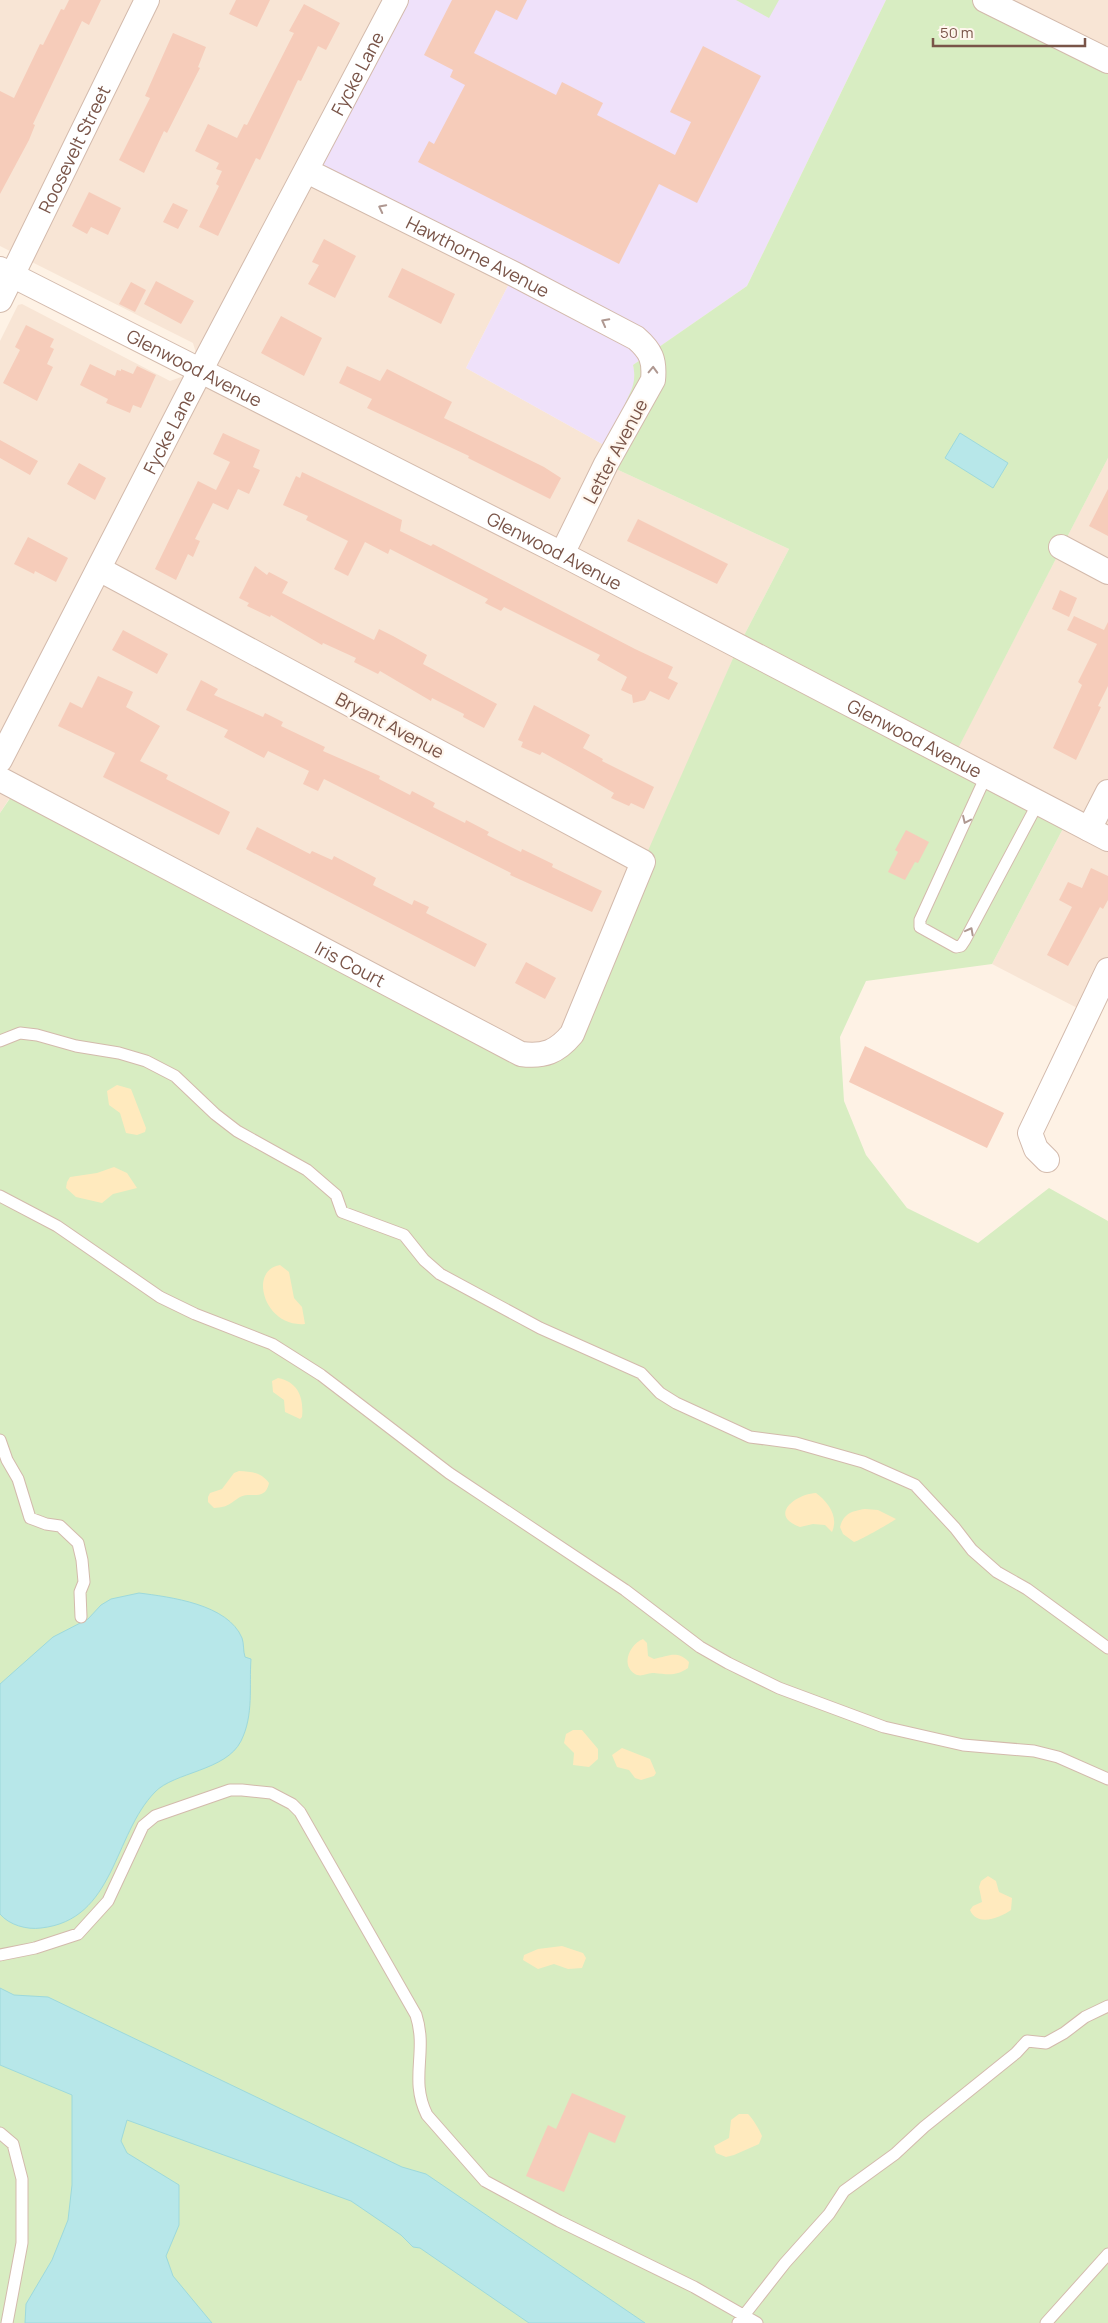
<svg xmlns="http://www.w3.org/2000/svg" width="1108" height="2323" font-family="Manrope,sans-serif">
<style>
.residential{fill:#f8e5d5}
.education{fill:#efe1fa}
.green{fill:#d8edc2}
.sand{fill:#ffeabe}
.water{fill:#b7e7e9;stroke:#9dd9dc}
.building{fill:#f6ccba}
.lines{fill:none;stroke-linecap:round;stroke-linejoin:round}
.lane-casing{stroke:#d3baac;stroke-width:13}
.street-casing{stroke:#d3baac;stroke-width:26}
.lane{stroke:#fff;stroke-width:11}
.street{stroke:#fff;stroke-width:24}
.oneway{stroke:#af9891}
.labels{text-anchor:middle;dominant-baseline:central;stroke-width:4.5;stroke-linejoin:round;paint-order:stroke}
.street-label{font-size:18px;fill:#795448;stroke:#fff6ed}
</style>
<rect width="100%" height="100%" fill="#fef2e5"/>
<path class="residential" d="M0,0H396L514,274L466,368L604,445L614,468L789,549L738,647L572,1034L535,1056L16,788L0,813V341L18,305L22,304L170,381L201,370L193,343L0,246Z
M985,0H1108V61Z
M1108,458V999L1096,993L1087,1013L992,964L1068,819L952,759Z"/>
<path class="education" d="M396,0H886L747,286L633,365L635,374L633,391L604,445L466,368L514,274L307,171Z"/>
<path class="green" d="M736,0H779L769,18Z
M886,0H985L1108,61V458L953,758L1068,819L992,964L866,981L840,1037L844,1101L866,1155L907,1208L978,1243L1049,1188L1108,1221V2323H0V813L17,788L521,1053H550L643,862L738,647L789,549L614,468C617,450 617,430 622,413C627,394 638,387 633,365L747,286Z"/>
<path class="sand" d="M117,1085L131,1089L146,1128L145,1132L137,1135L126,1133L120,1113L109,1105L107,1091Z
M114,1167L127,1173L137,1188L113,1194L102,1203L76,1197L66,1188L67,1182L70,1177L97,1173Z
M280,1265L289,1272L294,1298L302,1307L305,1324C264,1328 248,1270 280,1265Z
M278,1378C299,1382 304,1399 302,1417L300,1419L285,1412L284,1400L273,1392L272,1381Z
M239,1471C252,1472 261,1472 269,1483C265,1502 251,1491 240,1497C229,1504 229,1507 214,1508L208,1502V1497L210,1493L222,1489L234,1473Z
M816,1493C828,1502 839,1516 832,1532L825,1525L813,1524L800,1527C768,1516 795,1494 816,1493Z
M865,1509L878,1510L896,1519C892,1522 859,1541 854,1542L843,1534L840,1527C844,1513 852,1511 865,1509Z
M643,1639L647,1643L648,1656L654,1659C669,1656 677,1650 689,1662L688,1668C675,1677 667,1674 654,1673C647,1672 642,1678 635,1674C620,1665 630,1644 643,1639Z
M573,1730H582L598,1749V1759L589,1767L573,1765L574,1753L564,1743L566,1734Z
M622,1748L650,1759L656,1773L654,1776L641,1780L635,1778L629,1770L617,1767L612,1755Z
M988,1876L996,1881L999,1892L1012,1898L1011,1910C1000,1918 977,1927 970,1910L973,1906L982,1902L979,1887L981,1881Z
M562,1946L583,1953L586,1958L582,1968L568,1969L554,1964L538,1969L523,1960L524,1955L538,1949Z
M739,2114H748C753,2119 759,2129 762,2136L759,2144L734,2155L726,2157L716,2153L714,2146L729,2138L731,2120Z"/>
<path class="water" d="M960,433L1008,463L993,488L945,458Z
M139,1593C170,1597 228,1604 242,1638C244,1643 243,1651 245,1657L251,1659C249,1686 254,1715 241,1741C226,1771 174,1772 155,1792C113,1835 115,1920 41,1928C27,1930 9,1925 0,1914V1684L53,1637L88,1619L101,1605L111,1599Z
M0,1988L14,1995L48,1997L402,2167L426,2174L645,2323H529L420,2248L413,2247L401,2235L351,2201L127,2120L121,2141L127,2153L179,2185V2225L166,2256L173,2276L212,2323H25L26,2304L52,2260L68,2220L72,2185V2095L0,2065Z"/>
<path class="building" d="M69,0H101L89,25L82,21L33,124L35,125L29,140L0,194V91L14,98L40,44L43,45L61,9L64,10Z
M236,0H270L257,27L229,14Z
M452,0H527L517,20L496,10L474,53L556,95L562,82L603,103L597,115L675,155L691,122L670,112L703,46L761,76L697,203L659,184L619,264L418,162L429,141L434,144L465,85L450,77L453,70L424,55Z
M304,4L340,23L326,50L318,46L301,81L298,80L260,160L256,158L218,236L199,227L219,186L216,184L222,171L216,169L219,163L195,151L208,124L237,138L244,124L247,125L294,33L289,31Z
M173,33L206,47L198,67L200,68L167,133L164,131L144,173L119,160L150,98L145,96Z
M89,192L121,208L108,235L91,227L87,234L72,226Z
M173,203L188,210L178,229L163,222Z
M324,239L356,256L335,298L308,284L319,265L312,262Z
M402,268L455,294L441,324L388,297Z
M156,281L194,301L181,324L144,304Z
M131,282L146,290L135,312L119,304Z
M281,316L322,338L304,376L261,353Z
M26,325L54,339L50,347L54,349L47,364L53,367L37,401L3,383L20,350L15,347Z
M90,364L115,376L117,370L121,371V369L133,374L137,366L156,375L141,408L133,405L130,413L106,403L108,399L80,385Z
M347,366L380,381L387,369L452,402L444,418L544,467L561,478L550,499L468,458L469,456L367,408L372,399L339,383Z
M223,433L260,450L253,467L260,470L249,494L238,489L228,510L213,503L195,539L200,541L193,557L188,554L176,580L155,569L198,481L216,490L230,462L213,454Z
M0,440L38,461L30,475L0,458Z
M79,463L106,478L95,500L67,484Z
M302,472L402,520L400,531L431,546L433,544L635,649L673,667L668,678L678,683L669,700L650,691L645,700L633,703L632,695L621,690L627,677L597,660L600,655L504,607L501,611L485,603L488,599L390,549L388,554L365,542L348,576L334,569L348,541L306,520L308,516L283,505L296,476L300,478Z
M1108,489V536L1089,526Z
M638,519L728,564L717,584L627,541Z
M28,537L68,558L56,582L35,571L34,574L14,564Z
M255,566L267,575L269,572L288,582L282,593L374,640L379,629L393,636L427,655L423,664L497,704L484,728L463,717L464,714L432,698L431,701L380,671L378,674L354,662L356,658L323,643L322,645L271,615L270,617L247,606L249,603L239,598Z
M1060,590L1077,598L1069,617L1052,609Z
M1074,616L1104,630L1108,622V686L1098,706L1101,707L1076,760L1053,748L1082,685L1078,682L1097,644L1067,630Z
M123,630L168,654L157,674L112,650Z
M98,676L133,692L126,707L160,726L140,761L168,775L166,779L230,812L219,835L103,777L115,753L58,726L70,702L82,708Z
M201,680L218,689L214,695L263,717L265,713L283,722L281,726L325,747L323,751L380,776L379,779L410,795L412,791L435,803L433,807L465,823L466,820L489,832L487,835L521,852L522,849L553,864L552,867L602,891L592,912L510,875L511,873L324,779L318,791L303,784L309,771L268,751L264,758L224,737L228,730L186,710Z
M534,705L590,735L583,748L603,759L602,761L654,787L644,809L631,803L629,806L611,798L614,793L571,768L542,752L540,755L521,747L523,742L518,740Z
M257,827L310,854L312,851L332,860L334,856L376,878L373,885L412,905L414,900L429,907L426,913L487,944L475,967L246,849Z
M906,830L929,842L918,863L915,862L905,880L888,872L898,852L895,850Z
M1091,868L1108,876V900L1103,909L1100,907L1068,966L1047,955L1072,907L1059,900L1068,882L1082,888Z
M526,962L556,978L545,999L515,983Z
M865,1046L1004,1113L987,1148L849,1082Z
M572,2093L626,2116L615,2143L589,2132L564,2192L526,2176L548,2125L556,2129Z"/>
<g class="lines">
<g class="lane-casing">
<path id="lane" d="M986,776L920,920V927L956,947L961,946L965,940L1038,803
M0,1041L20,1033L37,1035L76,1046L119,1053L146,1061L175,1076L215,1114L237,1131L307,1170L336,1195L342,1212L404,1235L424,1260L440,1274L540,1328L641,1373L660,1393L676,1403L750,1437L796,1443L863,1462L915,1485L955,1528L972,1550L997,1572L1027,1589L1108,1648
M0,1196L57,1226L160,1297L195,1314L272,1344L321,1375L449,1473L625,1590L700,1647L728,1663L779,1688L884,1727L963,1745L1034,1751L1058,1757L1108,1779
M0,1440L7,1460L18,1479L30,1518L46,1524L60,1526L78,1543L82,1560L84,1582L80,1592L81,1617
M0,1955L35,1948L78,1934L108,1901L143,1826L155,1816L230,1790H242L271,1793L292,1804L300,1812L416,2015C428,2052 409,2079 427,2115L485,2181L559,2221L694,2287L757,2323
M0,2133L13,2144L22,2179V2243L7,2323
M738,2323L785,2263L829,2214L844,2191L895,2154L924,2127L1016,2053L1027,2041L1046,2043L1064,2033L1085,2017L1108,2006
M1046,2323L1108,2254"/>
</g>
<g class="street-casing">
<g id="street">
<path d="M985,0L1108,61"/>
<path id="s1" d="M307,171L514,274L636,338C651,351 655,360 653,380L606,464L562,554"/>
<path id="s2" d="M0,269L562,554L1108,839"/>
<path id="s3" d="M0,300L147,0"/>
<path d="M1061,547L1108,572"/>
<path id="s4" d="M0,760L209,354L396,0"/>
<path id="s5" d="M0,779L521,1054C544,1057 557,1052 572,1034L643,862L99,569"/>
<path d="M1089,829L1108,792"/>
<path d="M1047,1160L1036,1149L1030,1133L1108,970"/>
</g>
</g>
<use href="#lane" class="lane"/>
<use href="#street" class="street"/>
</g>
<defs><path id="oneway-chevron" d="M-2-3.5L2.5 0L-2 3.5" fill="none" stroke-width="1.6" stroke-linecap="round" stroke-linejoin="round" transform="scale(1.25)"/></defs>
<g class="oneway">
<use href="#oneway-chevron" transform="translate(382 208) rotate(-153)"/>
<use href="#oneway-chevron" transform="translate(605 322) rotate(-152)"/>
<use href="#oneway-chevron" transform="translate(653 370) rotate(-88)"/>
<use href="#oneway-chevron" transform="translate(966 820) rotate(115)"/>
<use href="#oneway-chevron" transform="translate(970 931) rotate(-62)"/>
</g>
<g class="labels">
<g class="street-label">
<text stroke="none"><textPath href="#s4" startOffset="774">Fycke Lane</textPath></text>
<text stroke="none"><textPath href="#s3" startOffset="168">Roosevelt Street</textPath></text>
<text stroke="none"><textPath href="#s1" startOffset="191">Hawthorne Avenue</textPath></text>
<text stroke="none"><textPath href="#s2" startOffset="218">Glenwood Avenue</textPath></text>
<text stroke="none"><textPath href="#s4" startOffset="369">Fycke Lane</textPath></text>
<text transform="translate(615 451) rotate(-62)">Letter Avenue</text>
<text stroke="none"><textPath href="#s2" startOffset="622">Glenwood Avenue</textPath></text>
<text transform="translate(390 725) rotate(28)">Bryant Avenue</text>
<text stroke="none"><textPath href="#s2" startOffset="1028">Glenwood Avenue</textPath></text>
<text stroke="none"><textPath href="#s5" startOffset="396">Iris Court</textPath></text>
</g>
</g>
<path d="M933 38v8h152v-8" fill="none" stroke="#795448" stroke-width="2.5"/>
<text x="940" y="38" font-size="15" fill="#795448" stroke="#fff6ed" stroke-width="4" paint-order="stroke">50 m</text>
</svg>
